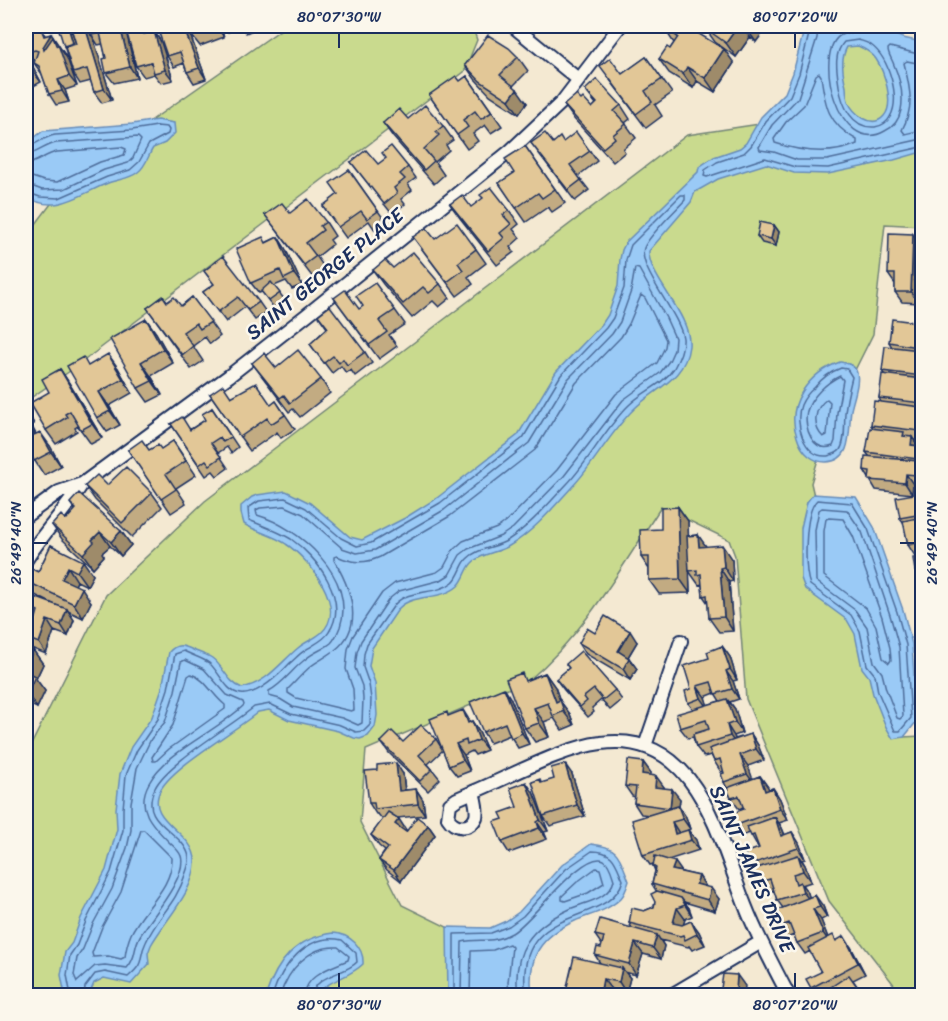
<svg xmlns="http://www.w3.org/2000/svg" width="948" height="1021" font-family="Sriracha,sans-serif">
<style>
.green{fill:#c9da8e;stroke:#728476;stroke-width:1.5}
.water{fill:#9acaf6;stroke:#678cb9;stroke-width:1.5;fill-rule:evenodd}
.lines{fill:none;stroke-linecap:round;stroke-linejoin:round}
.shore{stroke:#4e6d9b;stroke-width:1.5}
.street-casing{stroke:#1b2f5e;stroke-width:16}
.street{stroke:#fbf7ec;stroke-width:12}
.wall{fill:#c2ab82;stroke:#1b2f5e;stroke-width:1.5;fill-rule:evenodd}
.shaded-wall{fill:#9e8b6a;stroke:#1b2f5e;stroke-width:1.5}
.building{fill:#e2c797;stroke:#1b2f5e;stroke-width:1.5}
.ticks{fill:none;stroke:#1b2f5e;stroke-width:2}
.labels{text-anchor:middle;dominant-baseline:central;stroke-width:5;stroke-linejoin:round;paint-order:stroke}
.street-label{font-size:20px;fill:#1b2f5e;stroke:#fbf7ec}
.neatline{fill:none;stroke:#1b2f5e;stroke-width:2}
.ticks-label{font-size:15px;text-anchor:middle;fill:#1b2f5e}
</style>
<rect width="100%" height="100%" fill="#f4e9d2"/>
<filter id="ink" filterUnits="userSpaceOnUse"><feTurbulence type="fractalNoise" baseFrequency=".0167" numOctaves="2"/><feDisplacementMap in="SourceGraphic" scale="12" xChannelSelector="R" yChannelSelector="G"/><feConvolveMatrix kernelMatrix="1 2 1 2 8 2 1 2 1" color-interpolation-filters="sRGB"/></filter>
<g filter="url(#ink)">
<path class="green" d="M286,26H472L477,40L464,72L73,369L26,401V237L72,176Z
M855,38L922,48V226L885,224L873,334L829,422L811,483L834,583L903,737L922,736V995H902L829,901L746,699L735,556L729,540L661,507C621,568 585,633 529,680L366,750L360,822L402,905L447,927L495,995H26V755L106,595L205,501L687,135L772,122Z"/>
<path class="water" d="M805,26H873L903,38L922,42V152L894,160L828,174L794,173L766,164L718,179L695,192L691,202L649,251C647,276 692,315 689,346C685,380 655,388 634,409C611,431 595,463 572,487C553,508 533,532 509,546C498,553 481,553 472,563C466,569 465,579 458,586C441,601 414,593 399,608L372,648L369,666L375,683L377,715L375,727L368,736L360,739L354,738L338,731L289,720L269,710L258,712C234,732 175,765 161,789C143,821 195,831 195,861C195,891 165,920 151,945L148,953L149,964L131,984L104,978L94,983L89,995H65L61,975L65,952L72,943L81,918L106,870L117,829L116,809L120,774L131,747L152,717L162,688L169,652C179,640 187,648 198,652C203,654 208,655 212,658C224,667 227,682 242,688C267,683 280,663 298,648C305,642 314,639 321,633C349,608 308,558 286,544C273,535 257,532 244,524L241,513V506L252,497L257,495L286,491L310,503L350,537L362,540L405,518L437,498L518,435L556,372L602,324L608,315L618,286L620,259L622,250L626,242L698,172L699,167L714,157L740,148L746,143L761,117L785,93L793,73ZM858,46C865,49 871,52 876,59C884,71 895,104 884,116C872,130 853,113 848,101C847,97 846,92 846,87C843,74 840,59 847,47Z
M157,120L174,123L175,133L165,143L153,148C148,156 146,166 138,172C130,179 118,179 108,183C80,194 55,216 26,196V144L43,131L132,124Z
M840,362C846,363 853,364 856,370C861,379 853,400 851,410C848,430 854,461 826,462C820,462 814,460 809,456C803,451 799,444 797,437C785,404 809,373 840,362Z
M813,494L856,497L874,527L903,610L912,644L917,721L904,737L893,739L886,727L873,694L869,677L862,668L855,634L847,620L805,589L801,578V528L807,502Z
M591,844C620,847 619,856 629,881C627,887 625,894 621,898C608,911 591,914 575,921C540,937 527,957 532,995H448L447,927L490,928L506,921L519,912L562,865Z
M333,933C350,934 364,947 363,964C349,978 329,979 316,995H266C277,961 296,938 333,933Z"/>
<g class="lines">
<path class="shore" d="M811,26L799,74L790,96L766,121L751,146L744,153L717,162L705,170L704,176L707,177L765,158L795,167L828,168L922,147
M818,26L817,38L798,98L772,125L759,147L760,150L774,152L797,160H827L922,139
M865,26L863,33C857,32 847,32 841,35C812,51 838,158 885,131C894,127 899,120 901,110C904,95 900,79 894,65C892,59 888,54 888,49L890,47L922,55
M858,40C862,41 868,43 871,45C889,58 901,98 890,117C887,123 881,126 875,127C852,129 842,105 839,86C837,71 833,54 844,42Z
M922,64L907,61L904,63C910,89 915,105 902,130L905,134L922,130
M819,73L821,76C825,106 828,124 857,140V144C830,156 802,152 775,143L774,139L786,122L804,105L816,75Z
M26,147C35,146 43,137 55,135L132,130L157,126L167,127L169,130L168,134L149,144L139,162L130,170L107,177L59,198L40,197L26,192
M26,155C37,154 45,145 56,143L138,137L141,140L133,158L128,163L104,170L64,189L42,190L26,184
M26,164C38,163 45,154 57,152L121,147L126,149L124,155L100,162L57,182L44,181L26,175
M635,268L639,269L666,318L675,338L674,350L669,361L660,373L623,400L564,476L513,528L501,536L468,549L460,555L449,575L441,580L399,591L389,599L361,641L357,652L355,668L362,686L363,699L362,723L358,725L342,718L293,707L280,699L269,696V691C284,683 293,668 307,658C314,652 324,649 331,643C335,639 338,632 340,627C357,578 299,527 257,515L256,510L260,508L285,506L303,514L342,548L357,553L375,550L444,510L529,443L568,379L612,334L620,322L631,291Z
M641,295L645,298L666,340L665,347L657,363L616,394L557,470L507,521L497,528L463,541L453,550L444,567L437,572L395,583L382,593L353,636L348,649L346,669L353,689L354,710L351,711L296,698L288,693V689C296,681 303,673 311,666C319,660 328,656 335,650C366,626 350,587 334,560V557L337,556C352,563 365,564 380,557L450,516L535,450L576,383L621,337L629,324Z
M841,368L847,369L852,377C849,389 846,401 845,413C844,424 846,441 840,450C837,454 831,455 827,456C804,458 794,423 801,405C804,398 809,392 815,387C822,378 830,372 841,368Z
M840,376L843,380L837,413L835,441L833,446C813,454 803,427 807,411C811,397 827,382 840,376Z
M827,399L830,402L827,435L823,437C812,426 814,408 827,399Z
M817,500L852,503L868,529L897,612L906,645L911,718L900,731H895L878,692L875,675L867,665L860,631L851,615L810,585C804,569 804,512 817,500Z
M822,508L847,510L862,532L890,615L899,647L903,716L900,719L897,718L886,689L882,673L874,662L867,627L855,610L816,581L815,530L819,510Z
M829,518L843,519L853,536L882,617L890,648L891,660L889,663L883,658L876,626L866,608L824,576V531L826,519Z
M185,660L204,669L227,695L243,702L244,705C218,731 166,751 149,783C135,808 152,825 169,842C173,846 179,850 181,856C188,876 150,919 140,936C133,948 137,957 127,968L105,965L95,966L77,982L74,975L77,958L83,949L93,924L112,889L127,848L131,830V803L137,768L151,739L165,722L175,691L181,662Z
M191,674C205,678 213,696 225,705V709L169,749L156,761H153L152,757L173,725L188,676Z
M141,830H144L172,858C173,887 143,909 131,934C128,941 126,949 125,957L121,959L108,956L93,957L92,953L102,927L121,892Z
M596,868L600,869L604,883L588,893L565,901L562,900V896L577,882Z
M71,996L67,975L70,955L77,945L86,921L111,872L123,830V809L126,775L137,750L158,719L168,689L175,654L184,651C191,655 202,658 209,663C220,672 225,692 241,694C257,696 280,674 290,663C295,659 299,654 304,651C312,645 324,641 329,632C350,600 317,557 291,539C278,531 263,526 249,520L248,508L259,501L285,498L306,508L341,538L357,546L371,543L440,503L523,438L561,375L606,328L613,318L624,288L626,260L631,245L681,195H685V200C676,210 648,236 644,248C637,268 679,313 683,338C684,348 679,359 674,368C663,385 643,391 629,405C605,428 590,460 567,484C549,503 531,525 508,540C496,548 477,548 467,559C461,565 460,576 453,582C436,596 410,588 395,604L367,644L364,654L363,667L369,684L371,699L370,725L364,731L356,732L340,725L291,714L270,704L254,707C230,727 167,763 155,788C137,824 184,830 189,857C190,863 187,869 185,875C176,904 157,917 146,942C137,960 147,961 128,977L105,972L95,974L85,987L84,996
M272,996C281,967 307,932 342,940L356,953L357,962C345,975 315,974 312,996
M280,996C288,970 309,945 338,947L349,956L348,960C332,967 306,974 304,996
M454,996V934L491,933L509,926L523,916L566,869L592,851C614,851 615,862 623,880C610,929 512,900 526,996
M461,996L462,942C481,938 492,944 512,933C531,923 583,849 604,860C610,864 612,874 614,880C610,899 585,902 570,909C530,927 512,951 518,996
M470,996L471,951L493,950L509,944L512,947L508,982L509,996"/>
<g class="street-casing">
<path id="street" d="M513,26L579,80
M26,516L59,492L82,484
M26,560C43,533 65,511 82,484L229,376L308,314L509,152L562,102L620,26
M645,746L681,641
M473,792C509,777 564,747 601,743C697,730 718,837 745,905C757,936 773,966 789,996
M473,792C475,800 478,810 476,817C470,831 454,828 448,818L450,804L457,799Z
M670,996L761,942"/>
</g>
<use href="#street" class="street"/>
</g>
<path class="wall" d="M123,26L126,30L142,26L147,33L154,31L161,42L173,80L161,83L154,74L144,77L136,66L128,38L137,78L114,83L106,73V58L103,44L98,45L93,37L112,100L102,103L94,92L91,81L80,84L73,73L64,46L68,27L73,34L90,32Z
M187,26L206,79L194,83L187,72L184,63L174,67L167,56Z
M188,26H220L224,37L200,46L192,36Z
M223,26H253L255,29L246,33L242,26L228,32Z
M707,26H766L767,27L756,42L750,37L736,57L715,42L705,28Z
M664,28L734,63L715,92L697,81L693,88L669,73L659,59L670,49L674,43Z
M51,34L67,58L77,86L65,90L69,102L56,105L49,94L42,74L34,63L35,62L28,52L45,36Z
M26,54L41,82L26,90Z
M518,57L528,71L513,86L527,103L519,114L490,95L475,79L465,65Z
M646,57L672,93L655,105L662,116L646,128L610,80L622,74Z
M467,76L502,126L491,133L485,125L473,134L478,141L467,149L429,95L460,81Z
M585,90L621,105L630,119L625,123L636,138L623,149L625,152L613,162L574,119L564,105L581,100L592,108L596,104Z
M408,119L443,126L453,140L446,145L449,150L435,162L444,175L434,184L393,137L383,123Z
M563,142L590,151L597,161L578,176L589,190L575,201L531,143Z
M525,146L565,203L552,212L548,207L526,222L499,183L514,173Z
M351,162L408,167L416,178L408,184L412,190L401,199L405,204L392,214Z
M349,170L386,222L375,230L369,221L346,238L323,206L338,195Z
M450,204L471,207L509,210L519,224L513,229L520,238L510,247L514,252L497,265L460,218Z
M290,213L326,222L335,236L330,240L333,244L317,257L326,270L314,279L265,215Z
M774,225L779,232L776,246L762,243L757,236Z
M922,232V285L919,280V303L902,302L895,292V284L888,274L916,238Z
M278,237L285,248L302,285L292,289L286,281L274,286L285,300L274,308L262,292L259,293L251,283L267,242Z
M413,237L435,239L476,249L486,263L468,277L473,284L457,296Z
M393,268L440,284L450,298L439,307L433,301L412,318L383,284L373,270Z
M204,271L259,302L266,312L255,320L245,307L226,322L203,292L214,284Z
M192,297L220,336L210,344L205,337L193,346L203,361L191,369L147,308L167,302L181,306Z
M334,298L359,309L395,310L405,324L389,335L397,346L379,359Z
M318,315L365,352L372,363L355,376L351,370L346,373L341,366L332,373L310,344L327,328Z
M146,319L156,333L173,363L151,376L162,395L148,402L138,388Z
M922,323V441L914,440L922,450V485L913,484L912,494L876,490L864,470L869,456L866,452L873,428L871,425L881,402L879,398L884,374L882,371L892,347L889,342Z
M252,363L276,368L321,379L330,393L300,417L293,409L289,412Z
M89,366L118,368L132,393L109,406L120,425L107,432L97,418Z
M60,369L69,383L102,438L91,444L78,426L75,428L77,431L56,444L46,430L49,392Z
M210,394L271,405L276,401L295,429L281,438L277,432L250,451Z
M212,408L238,447L231,453L227,447L218,453L228,468L217,476L213,471L206,476L171,424L191,429L205,420Z
M26,409L34,424L31,425L36,434L50,446L61,466L44,475L33,458L26,461Z
M173,441L196,475L176,488L186,503L171,513L128,450H149L161,449Z
M85,486L152,493L162,507L132,537L95,500Z
M922,489V581L915,571L919,557V555L915,556L908,545L904,523L900,518L915,494Z
M70,503L121,531L131,545L121,556L110,546L102,553L104,556L93,568L62,539L52,525L66,520L75,510Z
M678,507L688,521V536L698,535L706,547L732,560L733,581L729,582L733,631L719,632L709,618L708,603L703,596L702,584L699,585L689,571L690,593L659,594L649,580V569L641,557Z
M51,545L93,575L87,586L77,581L75,585L91,602L83,618L68,611L74,620L68,636L54,631L46,654L26,646V594L57,606L27,591L26,589V566L38,572Z
M595,633L637,642L628,657L637,669L630,680L586,654L579,643Z
M26,646L33,650L43,664L36,679L45,691L37,708L26,703Z
M722,646L730,657L737,680L733,681L739,699L730,702L735,709L742,733L734,736L735,739L751,734L758,745L764,760L748,766L752,779L760,776L769,789L773,788L780,799L788,820L779,823L782,828L785,835L792,832L799,843L805,859L802,860L805,865L811,882L802,885L808,893L809,898L823,906L827,917L821,920L828,938L836,940L851,947L865,974L853,980L861,992L874,996L826,994L823,996H816L811,988L821,972L810,951L805,954L797,943L794,935L784,939L776,928L777,915L783,908L777,900L774,890L763,894L756,883L752,870L749,865L759,848L758,847L750,833L741,836L734,826L744,809L743,807L739,809L731,798L727,788L724,782V771L721,772L714,761L711,755L704,757L696,747L693,737L688,738L680,728L693,709L688,703L691,689L709,658ZM715,693L720,701L707,705L705,697Z
M566,664L615,690L622,700L610,710L601,700L592,708L594,712L588,717L564,690L556,679L569,668Z
M545,673L555,687L560,701L570,714L574,725L562,730L554,718L544,722L549,737L535,742L525,728L527,680Z
M511,699L529,744L518,748L510,735L490,743L483,732Z
M449,716L471,722L472,721L479,732L487,750L475,755L472,751L464,755L470,771L457,776L449,766L443,750L428,764L440,779L428,791L389,753L381,742H403L436,739L441,747Z
M643,762L651,773L650,775L664,787V788L680,799L679,807L686,817L690,829L688,830L696,840L699,850L668,860L682,872L699,876L706,887L719,899L715,911L684,902L689,908L692,916L685,919L683,925L691,921L699,932L705,945L692,950L689,946L688,947L660,940L664,946L661,959L643,954L636,975L625,972L630,978L626,993L611,989L609,996H566L600,963L595,955L601,948L602,945L595,935L632,928L629,923L644,911L654,907L657,892L652,884L655,871L653,866V864L650,865L643,855L650,815L641,814L634,803L635,797L632,796L625,786Z
M403,774L405,790L416,789L423,800L425,815L397,818L406,830L405,831L406,832L428,825L435,835L401,881L387,870L379,860L385,851L379,846L371,835L383,820L378,814H376L369,803Z
M572,774L585,816L550,826L543,816L542,783Z
M533,792L548,831L544,832L547,839L509,853L502,842L503,819Z"/>
<path class="shaded-wall" d="M85,26L92,34L91,35L93,37L112,100L104,89Z
M120,26H123L126,31L137,78L130,67Z
M183,26H187L206,79L199,68Z
M216,26H220L224,37Z
M738,26H741L750,37L736,57L726,43Z
M748,26H766L767,27L756,42L746,28Z
M68,27L73,34L78,50L73,43Z
M42,31L48,39L51,34L67,58L77,86L69,76L44,50L43,47L44,36Z
M154,31L161,42L173,80L165,70Z
M724,49L734,63L715,92L705,78Z
M26,54L41,82L33,72L26,58Z
M687,67L697,81L693,88L683,74Z
M58,80L65,90L69,102L62,91Z
M517,89L527,103L519,114L509,100Z
M774,225L779,232L776,246L771,239Z
M913,234L920,244L918,267L915,266L919,273L918,278L919,280V303L911,292Z
M278,237L285,248L302,285L294,274Z
M146,319L156,333L173,363L163,349Z
M108,354L118,368L132,393L123,379Z
M141,362L151,376L162,395L152,381Z
M60,369L69,383L102,438L92,424Z
M99,392L109,406L120,425L110,411Z
M921,407L922,408V435L920,431Z
M26,409L27,411L34,424L26,413Z
M26,417L31,425L43,449L34,435L26,420Z
M40,432L50,446L61,466L51,452Z
M912,437L919,447L911,445Z
M920,446L922,450V465L918,459Z
M918,461L922,468V484L916,475Z
M906,474L913,484L912,494L905,483Z
M678,507L688,521L690,593L680,579Z
M121,531L131,545L121,556L111,542Z
M100,532L110,546L102,553L104,556L93,568L83,554L92,540Z
M698,535L708,549L699,547Z
M722,545L732,560L733,581L724,567Z
M83,561L93,575L87,586L77,572Z
M68,567L77,581L72,593L62,579Z
M720,568L729,582L733,631L724,617Z
M82,588L91,602L83,618L74,604Z
M67,609L74,620L68,636L61,625Z
M47,620L54,631L46,654L39,643Z
M630,631L637,642L625,662L618,651Z
M722,646L730,657L737,680L730,669Z
M33,650L43,664L36,679L45,691L37,708L27,694L26,674V667Z
M629,658L637,669L630,680L623,669Z
M726,671L733,681L739,699L732,689Z
M545,673L555,687L560,701L570,714L574,725L556,702Z
M697,686L705,697L709,709L701,698Z
M504,688L511,699L529,744L522,733Z
M727,699L735,709L742,733L735,722Z
M26,708L30,715L26,724Z
M534,708L544,722L549,737L539,723Z
M463,710L470,721L476,734L468,723Z
M472,721L479,732L487,750L479,740Z
M727,725L734,736L738,747L730,736Z
M751,734L758,745L764,760L756,749Z
M456,744L464,755L470,771L463,760Z
M740,755L748,766L755,785L747,774Z
M643,762L651,773L649,785L642,774Z
M396,763L403,774L406,802L399,791Z
M565,764L572,774L585,816L577,805Z
M656,776L664,787L663,797L655,787Z
M760,776L768,787L773,801L765,791Z
M526,782L533,792L548,831L540,820Z
M773,788L780,799L788,820L780,809Z
M416,789L423,800L425,815L418,804Z
M672,789L680,799L679,807L686,817L690,829L683,819L677,818L670,808Z
M775,817L782,828L789,847L781,836Z
M399,819L406,830L403,834L395,824Z
M537,822L544,832L547,839L539,828Z
M672,822L679,833L683,844L675,834Z
M428,825L435,835L401,881L394,870Z
M688,830L696,840L699,850L691,840Z
M792,832L799,843L805,859L798,848Z
M798,855L805,865L811,882L803,871Z
M675,862L682,872L672,870Z
M699,876L706,887L696,884Z
M800,882L808,893L811,902L803,892Z
M711,888L719,899L715,911L708,900Z
M815,895L823,906L827,917L820,907Z
M681,898L689,908L692,916L685,905Z
M677,908L685,919L681,933L673,923Z
M813,909L821,920L830,943L823,933Z
M691,921L699,932L705,945L697,934Z
M657,935L664,946L661,959L653,948Z
M844,936L851,947L865,974L858,963Z
M635,943L643,954L636,975L629,964Z
M622,968L630,978L626,993L619,982Z
M737,975L745,986L744,996L736,991Z
M603,979L611,989L609,996H600V995Z"/>
<path class="building" d="M32,26L42,31L44,36L51,34L43,47L44,50L53,37L56,45L59,47L69,76L58,80L62,91L49,94L39,66L34,63L38,51L35,50L28,52L26,45V30L27,27Z
M78,26H85L104,89L94,92L87,69L73,73L65,47L76,44L71,28Z
M88,26H120L130,67L106,73L103,59L106,58L100,33L91,35Z
M141,26L144,34L154,31L165,70L154,73L151,62L136,66L126,30Z
M163,26H183L199,68L187,72L180,52L167,56L157,27Z
M188,26H217L192,36Z
M665,26H686L724,49L705,78L687,67L683,74L659,59L667,47L670,49L678,37L664,28Z
M707,26H738L726,43L705,28Z
M68,27L73,43L64,46L59,30Z
M488,35L509,48L518,57L500,75L517,89L509,100L480,81L465,65Z
M646,57L662,79L645,91L652,102L636,114L600,66L610,58L622,74Z
M26,58L33,72L26,76Z
M456,76L460,81L467,76L492,112L481,119L475,111L463,120L468,127L457,135L429,95Z
M597,79L621,105L614,111L626,124L613,135L615,138L603,148L564,105L576,95L581,100L583,98L592,108L597,103L585,90Z
M425,105L443,126L436,132L439,135L424,149L434,161L424,170L383,123L399,109L408,119Z
M576,132L590,151L570,165L581,180L568,190L531,143L545,133L553,143L560,137L563,142Z
M391,146L408,167L400,174L405,179L394,188L397,193L384,204L351,162L366,150L378,164L386,158L382,153Z
M525,146L555,189L542,198L538,193L516,208L499,183L514,173L505,159Z
M349,170L378,211L367,219L361,211L338,227L323,206L338,194L330,183Z
M491,187L509,210L503,215L511,224L500,233L504,238L488,251L450,204L462,195L471,207L483,198L480,195Z
M308,199L326,222L320,226L323,230L306,243L316,256L304,265L265,215L282,203L290,213Z
M760,222L774,225L771,239L757,236Z
M457,223L476,249L458,263L463,270L447,282L413,237L426,228L435,239Z
M916,232H922V278H918V267L915,266Z
M889,233L913,234L911,292H895V274H888Z
M263,237L266,243L278,237L294,274L284,279L280,270L251,283L236,249Z
M413,252L440,284L429,293L423,287L403,304L373,270L385,260L393,268Z
M223,256L259,302L248,310L238,297L218,312L203,292L214,284L204,271Z
M271,282L280,293L269,301L261,291Z
M375,283L395,310L379,321L387,332L369,345L334,298L345,290L359,309L363,306L356,296Z
M163,296L167,302L174,297L181,306L192,297L211,322L200,329L196,323L183,332L193,346L182,355L147,308Z
M330,306L365,352L347,365L343,359L339,363L333,356L324,363L310,344L328,328L318,315Z
M146,319L163,349L141,362L152,381L138,388L110,339Z
M892,319L922,323V348L889,342Z
M885,346L920,350L919,355H922V376L882,371Z
M298,350L321,379L290,403L284,395L280,398L252,363L264,353L276,368Z
M108,354L123,379L99,392L110,411L97,418L67,366L83,357L88,366Z
M60,369L92,424L81,430L70,411L65,414L67,417L46,430L30,403L49,392L42,379Z
M882,374L922,379V403L879,398Z
M256,383L271,405L276,401L285,415L271,424L267,418L240,437L210,394L223,385L231,397Z
M874,401L921,407L920,431L871,425Z
M212,408L231,437L223,442L220,437L211,443L221,457L210,465L206,460L199,465L171,424L182,417L190,430L205,420L202,414Z
M26,420L34,435L40,432L51,452L34,461L26,444Z
M870,428L904,432L903,436L912,437L911,445L920,446L918,459L866,452Z
M142,440L149,450L158,445L161,449L173,441L186,461L166,474L176,489L161,499L128,450Z
M865,456L918,461L916,475L906,474L905,483L869,480L870,471L864,470Z
M126,467L152,493L122,523L85,486L97,475L107,485Z
M922,489V514L900,518L896,497L915,494L914,490Z
M79,493L121,531L111,542L100,532L92,540L94,542L83,554L52,525L61,515L66,520L76,509L70,503Z
M678,507L680,579L649,580V557H641L640,530L661,529V508Z
M922,517V542L908,545L903,521Z
M698,535L699,547L722,545L724,567L720,568L724,617L709,618L707,595L703,596L701,574L697,575V570L689,571L687,536Z
M51,545L83,561L77,572L68,567L62,579L82,588L74,604L26,581V566L38,572Z
M922,546V570L915,571L913,558L919,557L917,547Z
M26,594L67,609L61,625L47,620L39,643L26,638V614L36,618L38,611L26,606Z
M605,616L630,631L618,651L629,658L623,669L579,643L587,628L595,633Z
M26,646L33,650L26,667Z
M722,646L730,669L726,671L732,689L715,694L711,682L697,686L701,698L688,703L685,691L691,689L684,666L709,658L707,652Z
M581,651L615,690L603,700L594,689L584,697L587,701L580,707L556,679L569,668L566,664Z
M26,672L35,676L27,694H26Z
M522,673L525,681L545,673L556,702L560,700L564,711L553,716L548,703L534,708L539,723L525,728L506,679Z
M504,688L522,733L511,738L505,723L483,732L470,702Z
M727,699L735,722L727,725L730,736L696,747L693,734L709,729L706,720L680,728L676,714Z
M463,710L468,723L472,721L479,740L467,745L466,740L456,744L463,760L449,766L430,719L447,712L448,716Z
M421,725L436,739L419,755L432,769L420,781L381,742L392,731L403,742Z
M751,734L756,749L740,755L747,774L724,782L721,774L724,773L720,759L714,761L709,749Z
M628,760L643,762L642,774L656,776L655,787L672,789L670,808L634,803L636,787L625,786Z
M396,763L399,791L416,789L418,804L375,809L374,803H369L365,771L377,770V765Z
M565,764L577,805L543,816L532,782L540,779L541,783L554,779L551,768Z
M760,776L765,791L773,788L780,809L734,826L730,814L744,809L739,796L731,798L727,788Z
M526,782L540,820L537,822L539,828L502,842L494,822L503,819L500,813L517,807L510,788Z
M678,806L683,819L672,822L675,834L688,830L691,840L643,855L632,820Z
M388,812L399,819L395,824L406,832L417,817L428,825L394,870L379,860L388,848L371,835Z
M775,817L781,836L792,832L798,848L749,865L745,853L759,848L754,835L751,836L747,827Z
M798,855L803,871L793,874L796,884L800,882L803,892L777,900L770,879L756,883L751,870Z
M655,856L675,862L672,870L699,876L696,884L711,888L708,900L652,884L656,868L653,866Z
M657,891L681,898L685,905L677,908L673,923L682,925L691,921L697,934L685,940L683,935L680,936L629,923L632,908L644,911L654,907L655,902L651,894Z
M815,895L820,907L813,909L823,933L797,943L789,923L776,928L772,917L777,915L775,911Z
M600,919L657,935L653,948L635,943L629,964L595,955L597,947L601,948L604,937L595,935Z
M833,935L836,941L844,936L858,963L811,988L806,979L821,972L808,948Z
M574,957L622,968L619,982L603,979L600,995L595,994V996L565,995Z
M723,974L737,975L736,991L755,993V996H720Z
M849,975L861,992L868,987L874,996H828L825,991Z"/>
</g>
<path class="ticks" d="M339,33V48M795,33V48M33,543H48M900,543H915M339,973V988M795,973V988"/>
<g class="labels">
<g class="street-label">
<text transform="translate(325 274) rotate(-39)">SAINT GEORGE PLACE</text>
<text transform="translate(752 869) rotate(66)">SAINT JAMES DRIVE</text>
</g>
</g>
<rect width="948" height="1021" fill="none" stroke="#fbf7ec" stroke-width="66"/>
<rect x="33" y="33" width="882" height="955" class="neatline"/>
<g class="ticks-label">
<text x="339" y="22">80°07'30"W</text>
<text x="795" y="22">80°07'20"W</text>
<text transform="translate(16 543) rotate(-90)" y="5">26°49'40"N</text>
<text transform="translate(932 543) rotate(-90)" y="5">26°49'40"N</text>
<text x="339" y="1010">80°07'30"W</text>
<text x="795" y="1010">80°07'20"W</text>
</g>
</svg>
